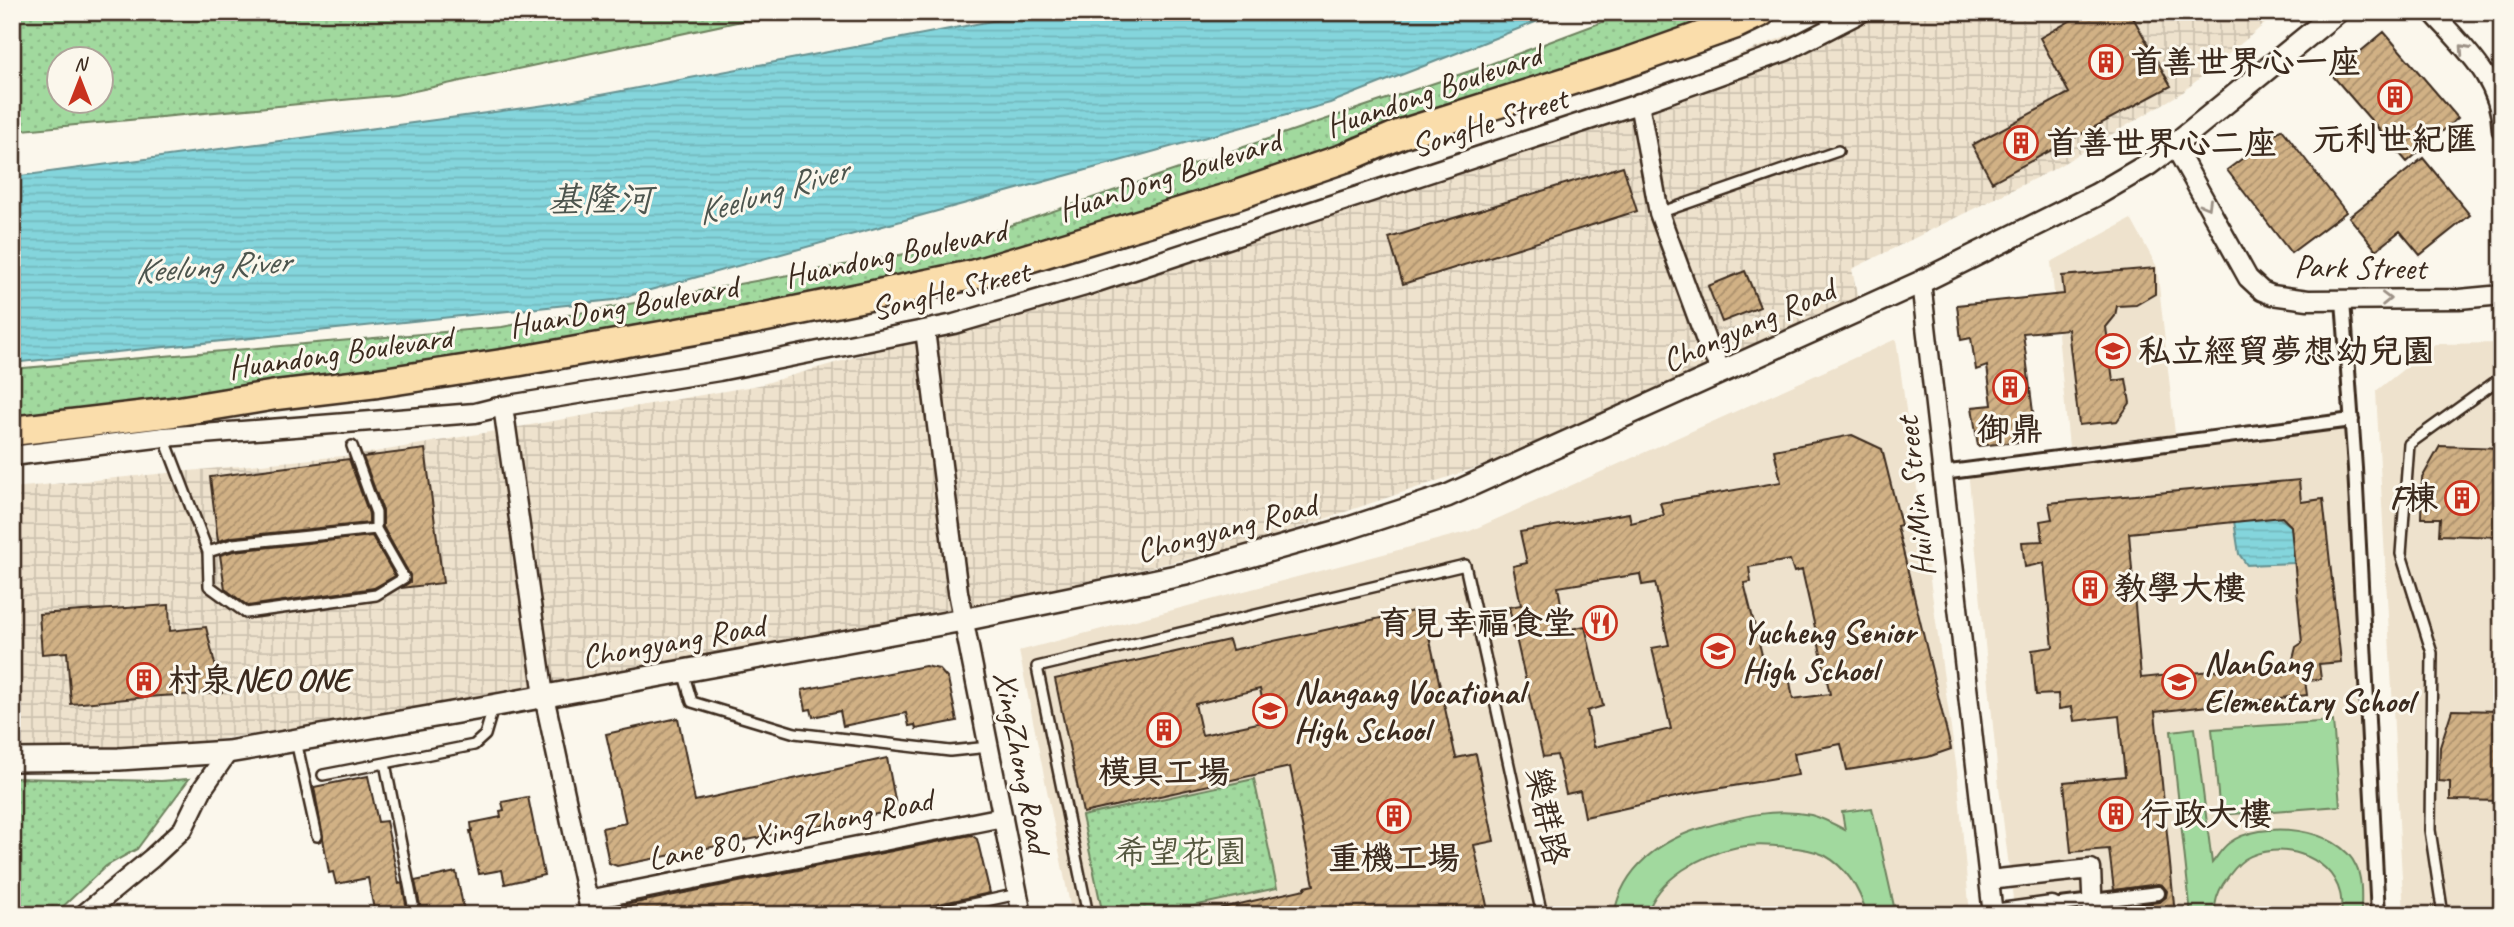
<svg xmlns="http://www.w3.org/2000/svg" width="2514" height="927" font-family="Caveat,'LXGW WenKai TC',sans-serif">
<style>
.built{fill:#eee2cd}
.industrial{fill:url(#industrial-grid)}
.green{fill:url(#green-dots);stroke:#6e825e;stroke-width:2;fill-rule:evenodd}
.pitch{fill:#a1d99e;stroke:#6e825e;stroke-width:2}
.water{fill:url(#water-rules);stroke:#679190;stroke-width:2}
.building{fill:url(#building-hatch);stroke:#3b2a1e;stroke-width:2;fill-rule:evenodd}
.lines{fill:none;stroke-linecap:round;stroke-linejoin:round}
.service-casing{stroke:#3b2a1e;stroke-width:14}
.pedestrian-casing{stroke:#3b2a1e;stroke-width:18}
.minor-casing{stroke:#3b2a1e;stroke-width:23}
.tertiary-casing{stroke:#3b2a1e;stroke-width:26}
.trunk-casing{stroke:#3b2a1e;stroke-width:33}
.service{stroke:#fbf7ec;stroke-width:9}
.pedestrian{stroke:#fbf7ec;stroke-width:12}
.minor{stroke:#fbf7ec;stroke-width:18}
.tertiary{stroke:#fbf7ec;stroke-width:21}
.trunk{stroke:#faddab;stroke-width:28}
.oneway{stroke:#9b9085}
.labels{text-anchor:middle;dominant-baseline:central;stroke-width:6;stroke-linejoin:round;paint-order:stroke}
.poi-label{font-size:33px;font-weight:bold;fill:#3b2a1e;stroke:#fbf7ec;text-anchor:start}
.street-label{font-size:33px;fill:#3b2a1e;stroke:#fbf7ec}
.park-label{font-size:33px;fill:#54563e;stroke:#fbf7ec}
.water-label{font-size:35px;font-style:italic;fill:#4d554e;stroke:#fbf7ec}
</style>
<defs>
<pattern id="industrial-grid" width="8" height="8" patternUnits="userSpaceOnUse" patternTransform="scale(1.75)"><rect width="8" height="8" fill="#eee2cd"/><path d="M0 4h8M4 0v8" fill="none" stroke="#cdc2b0"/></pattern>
<pattern id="green-dots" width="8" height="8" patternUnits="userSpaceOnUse" patternTransform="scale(1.75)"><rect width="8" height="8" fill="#a1d99e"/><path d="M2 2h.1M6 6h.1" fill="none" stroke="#8cba88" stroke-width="1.8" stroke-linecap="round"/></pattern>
<pattern id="water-rules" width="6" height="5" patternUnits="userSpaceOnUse" patternTransform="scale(1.75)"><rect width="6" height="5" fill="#84d5dc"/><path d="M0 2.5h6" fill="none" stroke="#73b7bc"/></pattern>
<pattern id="building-hatch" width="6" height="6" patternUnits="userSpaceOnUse" patternTransform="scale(1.75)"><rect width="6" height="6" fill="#d1b185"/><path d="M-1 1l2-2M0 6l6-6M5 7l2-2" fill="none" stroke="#ab906c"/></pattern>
</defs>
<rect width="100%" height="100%" fill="#fbf7ec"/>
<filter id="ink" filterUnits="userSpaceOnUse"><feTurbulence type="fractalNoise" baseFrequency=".0143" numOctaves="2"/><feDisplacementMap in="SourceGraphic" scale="14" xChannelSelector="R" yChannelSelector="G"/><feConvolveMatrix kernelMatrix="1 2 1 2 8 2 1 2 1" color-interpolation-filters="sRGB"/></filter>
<g filter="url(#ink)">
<path class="built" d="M2131,219L2157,267L2175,434L2069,447L2051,262Z
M1896,339L1957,771L1970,915H1072L1019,651L1470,531Z
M2502,343V915H2404L2376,391L2435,344Z
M2352,420L2387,915H2015L1999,787L1968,470Z"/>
<path class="industrial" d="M1847,12H2279L2183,92L2052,170L1852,269L1858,299L1505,458L1241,547L675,673L531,696L140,750L12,752V488L364,454L759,385L1055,299L1396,190Z"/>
<path class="green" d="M12,12H783L396,95L12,131ZM60,60H102V102H60Z
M1629,12H1730L1256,181L769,320L12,432V369L502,327L949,246L1485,66Z
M12,778L161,781L189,779L137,849L106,866L54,915H30L12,893Z
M1254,779L1277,888L1152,915H1103L1082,816Z"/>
<path class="pitch" d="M2333,721L2340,806L2220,815L2212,729Z
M2195,728L2212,863C2217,857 2222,848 2229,843C2261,819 2339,827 2356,866C2363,880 2361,899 2361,915H2342C2341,908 2342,900 2340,893C2330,854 2278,840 2245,859C2236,865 2229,875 2223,884C2217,894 2214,903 2215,915H2191L2171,731Z
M1872,808L1896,915H1867C1860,890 1848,868 1824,855C1813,850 1799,848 1787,847C1771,845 1754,844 1738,847C1703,854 1657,878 1647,915H1614C1622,867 1662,839 1705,827C1740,817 1774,807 1811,815C1823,818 1834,824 1845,830L1842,812Z"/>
<path class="water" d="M1039,12H1561L1330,103L614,300L12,363V177L553,104Z
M2278,517L2291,526L2294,563L2247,565L2239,554L2234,521Z"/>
<path class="building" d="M2086,12H2130L2171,86L1992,182L1972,145L2069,93L2040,38Z
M2384,32L2458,118L2407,162L2332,75Z
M2282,129L2346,212L2291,253L2227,170Z
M2423,158L2470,215L2420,255L2400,231L2376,250L2349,217Z
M1623,166L1637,211L1403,284L1389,238Z
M2155,268V294L2136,305L2117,306L2115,316L2106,327L2113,381L2126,379L2130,403L2117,421L2079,425L2068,329L2023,333L2035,428L2015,430L2018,442L1978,446L1972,407L1992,405L1987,366L1976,370L1971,338L1961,340L1957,305L2064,294L2062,276Z
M1745,271L1760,307L1722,322L1708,286Z
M1852,435L1882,449L1901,525L1897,526L1951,749L1928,757L1847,770L1841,744L1794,753L1798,775L1698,792L1585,817L1580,791L1566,794L1557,755L1543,757L1509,607L1521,605L1513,566L1527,563L1520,532L1629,513L1631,523L1664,515L1660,503L1781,482L1774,450ZM1790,560L1794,572L1802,570L1830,694L1793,699L1789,676L1768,679L1744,583L1751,582L1749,567ZM1640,574L1642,585L1655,583L1669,645L1652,648L1671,729L1594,747L1587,711L1603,706L1585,626L1566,630L1558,587Z
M2440,446L2502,448V537L2439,535L2440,518H2421L2422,478Z
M425,449L443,583L401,588L410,582V575L383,527V511L363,457Z
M349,459L369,514V523L232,537L218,541L210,477Z
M2299,480L2301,502L2323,499L2341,662L2319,664L2321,679L2305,680L2307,695L2155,712L2175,915H2116V907L2160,902L2166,897L2167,891L2162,885L2158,884L2114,890L2109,849L2071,852L2064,782L2125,776L2119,716L2074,721L2072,707L2059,709L2058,694L2036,695L2032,650L2053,647L2044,563L2025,567L2022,542L2043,541L2040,521L2052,519L2049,503ZM2282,517L2291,526L2302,643L2296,647L2292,663L2141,678L2129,533Z
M372,536L395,576L374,588L248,606L225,589L220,555L234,551Z
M169,605L170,631L206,627L222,693L160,696L71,704L67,652L42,654L39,614Z
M1423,609L1456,758L1476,754L1494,841L1474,845L1489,915H1223L1222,908L1305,889V887L1314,885L1290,767L1083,813L1055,679L1229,640L1232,650ZM1260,689L1267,721L1202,735L1195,704Z
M925,666L939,669L948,679L957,721L916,729L915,725L909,726L906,713L843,726L840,711L813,717L811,709L806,710L802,690Z
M2452,710L2502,711V801L2450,800V782L2439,781L2440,747Z
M678,718L695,801L887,758L897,810L617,866L609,863L602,828L626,823L606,734Z
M368,776L378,822L386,821L399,884L402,883L408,915H375L368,878L336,884L333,872L329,873L314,787Z
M528,797L544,875L505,884L502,870L479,874L470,831H472L471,823L501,817L500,811L504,810L502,802Z
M971,835L977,839L979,847L990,893L920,908L914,915H903V911L886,915H610V908Z
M456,872L465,915H422L415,881Z
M992,907L994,915H955Z"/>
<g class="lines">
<g class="service-casing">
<path id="service" d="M1659,213L1838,151
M164,437L208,552
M352,446L376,513V529L404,578L376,595L246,613L209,586L208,552L233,544L376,529
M683,672L692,702L795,733L950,751L989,747
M296,741L317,836
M323,775L385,763
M415,915L385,763L474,745L485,735L493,708
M921,915L1018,894
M1088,915L1037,667L1465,565L1542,915
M2443,915L2430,830L2432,653L2401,554L2409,444L2502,377"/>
</g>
<g class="pedestrian-casing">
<path id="pedestrian" d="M2343,300L2355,468L2378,915
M1942,473L2352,420
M2052,906L2158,893"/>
</g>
<g class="minor-casing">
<path id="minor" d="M2432,12C2464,48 2501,79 2502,130
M1639,103L1659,213L1708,346L1722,371
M2174,145L2248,278L2262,291L2272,295L2308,300L2459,299L2502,295
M1921,282L1993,915
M925,330L958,592L1022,915
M503,406L544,696L591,915
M12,456L164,437L475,413L503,406L719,371L954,324L1085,286L1653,99L1786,51L1862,12
M1989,880L2091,869L2093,915
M588,900L1003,817
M12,913L13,915
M1993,914L2052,906
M83,915L152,858L183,829L203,788L228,752"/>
</g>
<g class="tertiary-casing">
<path id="tertiary" d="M12,760L119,759L228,752L475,709L963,620L1060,600L1186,574L1349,528L1447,496L1921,282L2096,195L2149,164L2174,145L2337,12"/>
</g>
<g class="trunk-casing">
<path id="trunk" d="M12,431L173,412L276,395L377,383L515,362L751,320L972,275L1234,196L1345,158L1401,134L1626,63L1736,24L1761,12"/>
</g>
<use href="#service" class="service"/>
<use href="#pedestrian" class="pedestrian"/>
<use href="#minor" class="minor"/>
<use href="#tertiary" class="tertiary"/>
<use href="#trunk" class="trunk"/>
</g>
<defs><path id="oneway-chevron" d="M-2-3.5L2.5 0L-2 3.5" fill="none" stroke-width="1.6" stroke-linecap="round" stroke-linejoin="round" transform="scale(1.75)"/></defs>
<g class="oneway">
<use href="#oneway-chevron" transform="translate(2464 49) rotate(-132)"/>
<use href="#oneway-chevron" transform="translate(2207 205) rotate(60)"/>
<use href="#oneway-chevron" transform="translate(2386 299) rotate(-1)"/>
</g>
</g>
<defs>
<g id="building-ring" transform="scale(1.75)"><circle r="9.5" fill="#fbf7ec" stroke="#c8321e" stroke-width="1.5"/><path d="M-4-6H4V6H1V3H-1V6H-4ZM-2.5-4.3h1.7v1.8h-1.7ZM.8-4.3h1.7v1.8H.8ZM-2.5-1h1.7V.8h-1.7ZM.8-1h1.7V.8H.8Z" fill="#c8321e"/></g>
<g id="school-ring" transform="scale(1.75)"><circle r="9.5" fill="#fbf7ec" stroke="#c8321e" stroke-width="1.5"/><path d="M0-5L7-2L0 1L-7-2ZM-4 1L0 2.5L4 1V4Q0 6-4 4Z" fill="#c8321e"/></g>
<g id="restaurant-ring" transform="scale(1.75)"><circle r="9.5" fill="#fbf7ec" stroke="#c8321e" stroke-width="1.5"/><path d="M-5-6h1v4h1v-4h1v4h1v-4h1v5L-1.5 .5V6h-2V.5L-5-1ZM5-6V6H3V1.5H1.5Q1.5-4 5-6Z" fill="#c8321e"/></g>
</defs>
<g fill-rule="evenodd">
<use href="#building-ring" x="2106" y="62"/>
<use href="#building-ring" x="2395" y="97"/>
<use href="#building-ring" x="2021" y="143"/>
<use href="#school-ring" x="2113" y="351"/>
<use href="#building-ring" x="2010" y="387"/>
<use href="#building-ring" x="2462" y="498"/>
<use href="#building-ring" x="2090" y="588"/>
<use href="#restaurant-ring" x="1600" y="623"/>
<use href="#school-ring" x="1718" y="651"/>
<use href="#building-ring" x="144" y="680"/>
<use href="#school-ring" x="2179" y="682"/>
<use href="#school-ring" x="1270" y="711"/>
<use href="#building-ring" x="1164" y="730"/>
<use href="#building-ring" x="2116" y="814"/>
<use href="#building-ring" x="1394" y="816"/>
</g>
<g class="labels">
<g class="poi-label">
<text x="2130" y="62">首善世界心一座</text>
<text x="2395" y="139" text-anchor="middle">元利世紀匯</text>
<text x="2046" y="143">首善世界心二座</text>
<text x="2138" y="351">私立經貿夢想幼兒園</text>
<text x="2010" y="429" text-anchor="middle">御鼎</text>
<text x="2438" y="498" text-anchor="end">F棟</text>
<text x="2114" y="588">教學大樓</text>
<text x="1576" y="623" text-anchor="end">育見幸福食堂</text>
<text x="1742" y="632">Yucheng Senior<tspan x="1742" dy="38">High School</tspan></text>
<text x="2204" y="663">NanGang<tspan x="2204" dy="38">Elementary School</tspan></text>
<text x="168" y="680">村泉NEO ONE</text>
<text x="1294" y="692">Nangang Vocational<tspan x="1294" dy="38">High School</tspan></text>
<text x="1164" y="772" text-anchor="middle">模具工場</text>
<text x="2140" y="814">行政大樓</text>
<text x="1394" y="858" text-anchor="middle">重機工場</text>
</g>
<g class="street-label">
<text transform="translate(1433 90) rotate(-19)">Huandong Boulevard</text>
<text transform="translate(1489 122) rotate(-18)">SongHe Street</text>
<text transform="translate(1169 175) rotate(-18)">HuanDong Boulevard</text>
<text transform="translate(895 253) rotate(-12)">Huandong Boulevard</text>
<text transform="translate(2360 267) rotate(1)">Park Street</text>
<text transform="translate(950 290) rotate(-14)">SongHe Street</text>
<text transform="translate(623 306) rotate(-10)">HuanDong Boulevard</text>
<text transform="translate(1748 325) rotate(-24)">Chongyang Road</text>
<text transform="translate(340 352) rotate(-8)">Huandong Boulevard</text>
<text transform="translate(1915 497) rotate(-96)">HuiMin Street</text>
<text transform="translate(1226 528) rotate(-15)">Chongyang Road</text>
<text transform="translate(673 641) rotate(-10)">Chongyang Road</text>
<text transform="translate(1022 762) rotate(79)">XingZhong Road</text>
<text transform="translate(1547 816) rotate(78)">樂群路</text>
<text transform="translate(790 829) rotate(-12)">Lane 80, XingZhong Road</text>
</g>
<g class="park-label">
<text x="1181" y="852">希望花園</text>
</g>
<g class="water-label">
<text transform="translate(772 191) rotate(-17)">Keelung River</text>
<text x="600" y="199">基隆河</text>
<text transform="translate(212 266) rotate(-4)">Keelung River</text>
</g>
</g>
<rect width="2514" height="927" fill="none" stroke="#fbf7ec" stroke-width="42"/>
<rect x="21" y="21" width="2472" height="885" fill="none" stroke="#3b2a1e" stroke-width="2.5" filter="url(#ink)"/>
<g transform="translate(80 80)"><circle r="33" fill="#fbf7ec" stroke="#aea59a" stroke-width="2"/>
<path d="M0-5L12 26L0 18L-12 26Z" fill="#c8321e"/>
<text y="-10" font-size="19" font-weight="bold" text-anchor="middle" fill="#3b2a1e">N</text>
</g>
</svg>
